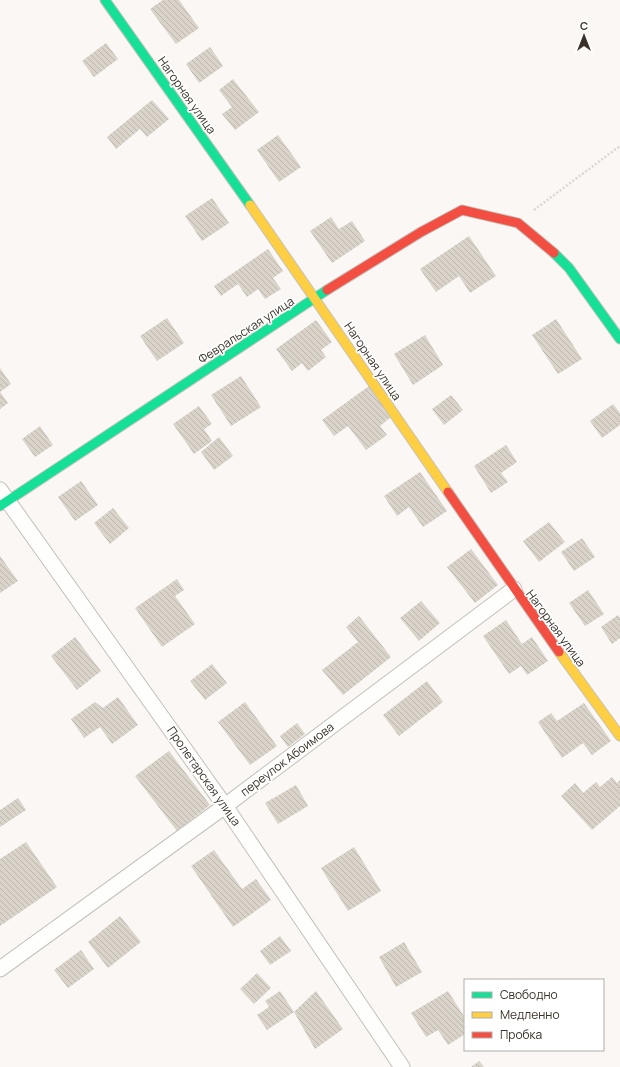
<svg xmlns="http://www.w3.org/2000/svg" width="620" height="1067" font-family="Manrope,sans-serif">
<style>
.building{fill:url(#building-back-hatch)}
.lines{fill:none;stroke-linecap:round;stroke-linejoin:round}
.street-casing{stroke:#c5c0ba;stroke-width:17}
.fast-casing{stroke:#c5c0ba;stroke-width:11}
.slow-casing{stroke:#c5c0ba;stroke-width:11}
.jam-casing{stroke:#c5c0ba;stroke-width:11}
.path{stroke:#dad7d6;stroke-width:2.5;stroke-dasharray:2 2;stroke-linecap:butt}
.street{stroke:#fefefd;stroke-width:15}
.fast{stroke:#16e098;stroke-width:9}
.slow{stroke:#ffcf43;stroke-width:9}
.jam{stroke:#f24e42;stroke-width:9}
.labels{text-anchor:middle;dominant-baseline:central;stroke-width:3.5;stroke-linejoin:round;paint-order:stroke}
.street-label{font-size:12px;fill:#3a3228;stroke:#fff}
</style>
<defs>
<pattern id="building-back-hatch" width="6" height="6" patternUnits="userSpaceOnUse"><rect width="6" height="6" fill="#dad3ca"/><path d="M-1 5l2 2M0 0l6 6M5-1l2 2" fill="none" stroke="#bcb6ae"/></pattern>
</defs>
<rect width="100%" height="100%" fill="#faf7f4"/>
<path class="building" d="M163,0H179L199,28L176,44L150,9Z
M106,43L118,59L94,77L82,61Z
M210,47L223,66L199,83L186,64Z
M233,79L259,112L235,130L222,114L232,107L219,90Z
M152,100L169,119L147,137L140,129L116,149L107,137Z
M278,135L301,167L279,182L257,150Z
M212,198L229,223L202,241L185,216Z
M331,217L339,229L352,221L365,241L332,263L310,231Z
M469,236L496,276L470,293L459,276L436,292L420,269Z
M268,249L283,271L273,278L281,289L265,299L258,289L247,297L238,284L221,296L214,286Z
M167,318L184,343L157,361L140,336Z
M556,319L582,359L558,374L532,335Z
M316,320L332,342L321,350L326,357L308,371L302,363L292,371L276,349Z
M425,335L443,365L413,385L394,354Z
M0,368L11,384L0,392L8,403L0,409Z
M241,376L261,407L231,426L211,395Z
M369,386L391,417L380,426L387,435L366,450L348,426L334,436L322,420Z
M451,395L463,410L444,425L432,409Z
M613,404L620,413V425L602,438L590,421Z
M199,406L212,424L204,429L212,441L194,454L173,424Z
M40,426L53,445L35,457L22,439Z
M219,437L233,456L214,470L201,452Z
M506,445L517,462L501,473L508,482L491,493L474,466Z
M420,472L447,511L423,527L409,507L397,516L384,496Z
M81,481L98,505L75,521L58,497Z
M113,508L129,528L110,544L94,523Z
M549,522L565,542L539,562L523,541Z
M582,538L595,557L574,571L561,552Z
M471,549L498,585L475,603L447,567Z
M0,556L18,581L0,593Z
M177,579L184,590L175,596L195,624L162,647L135,608Z
M588,590L604,614L585,626L569,603Z
M421,601L440,623L419,641L400,618Z
M618,615L620,618V638L612,644L601,627Z
M359,616L391,657L343,695L322,670L358,642L346,627Z
M506,620L522,644L532,637L548,661L527,675L521,666L509,674L483,636Z
M75,637L101,671L77,690L51,656Z
M212,664L227,683L205,700L190,681Z
M427,681L443,702L399,736L383,715Z
M118,697L138,725L112,744L100,727L84,738L71,719L95,702L103,708Z
M245,702L277,746L250,765L218,722Z
M584,703L611,741L592,755L583,743L562,758L538,722L551,713L557,721Z
M297,723L305,734L288,747L280,736Z
M169,751L210,805L177,831L135,776Z
M612,777L617,783L620,780V806L592,830L561,796L575,783L583,793L596,782L600,787Z
M296,785L308,806L278,824L265,803Z
M18,798L26,810L0,827V810Z
M26,842L57,887L0,926V859Z
M354,847L381,891L348,911L321,868Z
M214,850L242,889L256,879L271,900L233,927L191,866Z
M120,916L141,942L108,968L88,942Z
M280,936L291,951L270,965L260,951Z
M404,942L422,972L396,987L379,957Z
M81,950L94,969L68,988L54,970Z
M257,973L271,988L254,1004L240,989Z
M280,991L294,1012L316,991L343,1029L315,1049L294,1012L267,1030L257,1015L269,1007L265,1001Z
M448,991L465,1018V1034L448,1045L438,1030L426,1037L411,1013Z
M479,1061L484,1067H471Z"/>
<g class="lines">
<g class="street-casing">
<path id="street" d="M0,490L225,806L402,1067
M0,969L225,806L514,589"/>
</g>
<g class="fast-casing">
<path id="fast" d="M105,0L250,205
M554,253L569,268L620,339
M0,506L327,290"/>
</g>
<g class="slow-casing">
<path id="slow" d="M250,205L448,492
M559,652L620,736"/>
</g>
<g class="jam-casing">
<path id="jam" d="M327,290L421,232L462,210L518,223L554,253
M448,492L559,652"/>
</g>
<path class="path" d="M534,210L620,146"/>
<use href="#street" class="street"/>
<use href="#fast" class="fast"/>
<use href="#slow" class="slow"/>
<use href="#jam" class="jam"/>
</g>
<g class="labels">
<g class="street-label">
<text transform="translate(187 95) rotate(55)">Нагорная улица</text>
<text transform="translate(246 330) rotate(-33)">Февральская улица</text>
<text transform="translate(373 361) rotate(56)">Нагорная улица</text>
<text transform="translate(556 628) rotate(54)">Нагорная улица</text>
<text transform="translate(287 759) rotate(-37)">переулок Абоимова</text>
<text transform="translate(204 776) rotate(55)">Пролетарская улица</text>
</g>
</g>
<rect x="464" y="979" width="140" height="72" fill="#ffffff" stroke="#b0ada9"/>
<rect x="472" y="992" width="20" height="6" fill="#16e098" stroke="#b0ada9"/>
<text x="500" y="999" font-size="12" fill="#3a3228">Свободно</text>
<rect x="472" y="1012" width="20" height="6" fill="#ffcf43" stroke="#b0ada9"/>
<text x="500" y="1019" font-size="12" fill="#3a3228">Медленно</text>
<rect x="472" y="1032" width="20" height="6" fill="#f24e42" stroke="#b0ada9"/>
<text x="500" y="1039" font-size="12" fill="#3a3228">Пробка</text>
<g transform="translate(584 36)" stroke="#ffffff" stroke-width="3" paint-order="stroke">
<path d="M0-3L7 15L0 10L-7 15Z" fill="#3a3228"/>
<text y="-6" font-size="11" font-weight="bold" text-anchor="middle" fill="#3a3228">С</text>
</g>
</svg>
